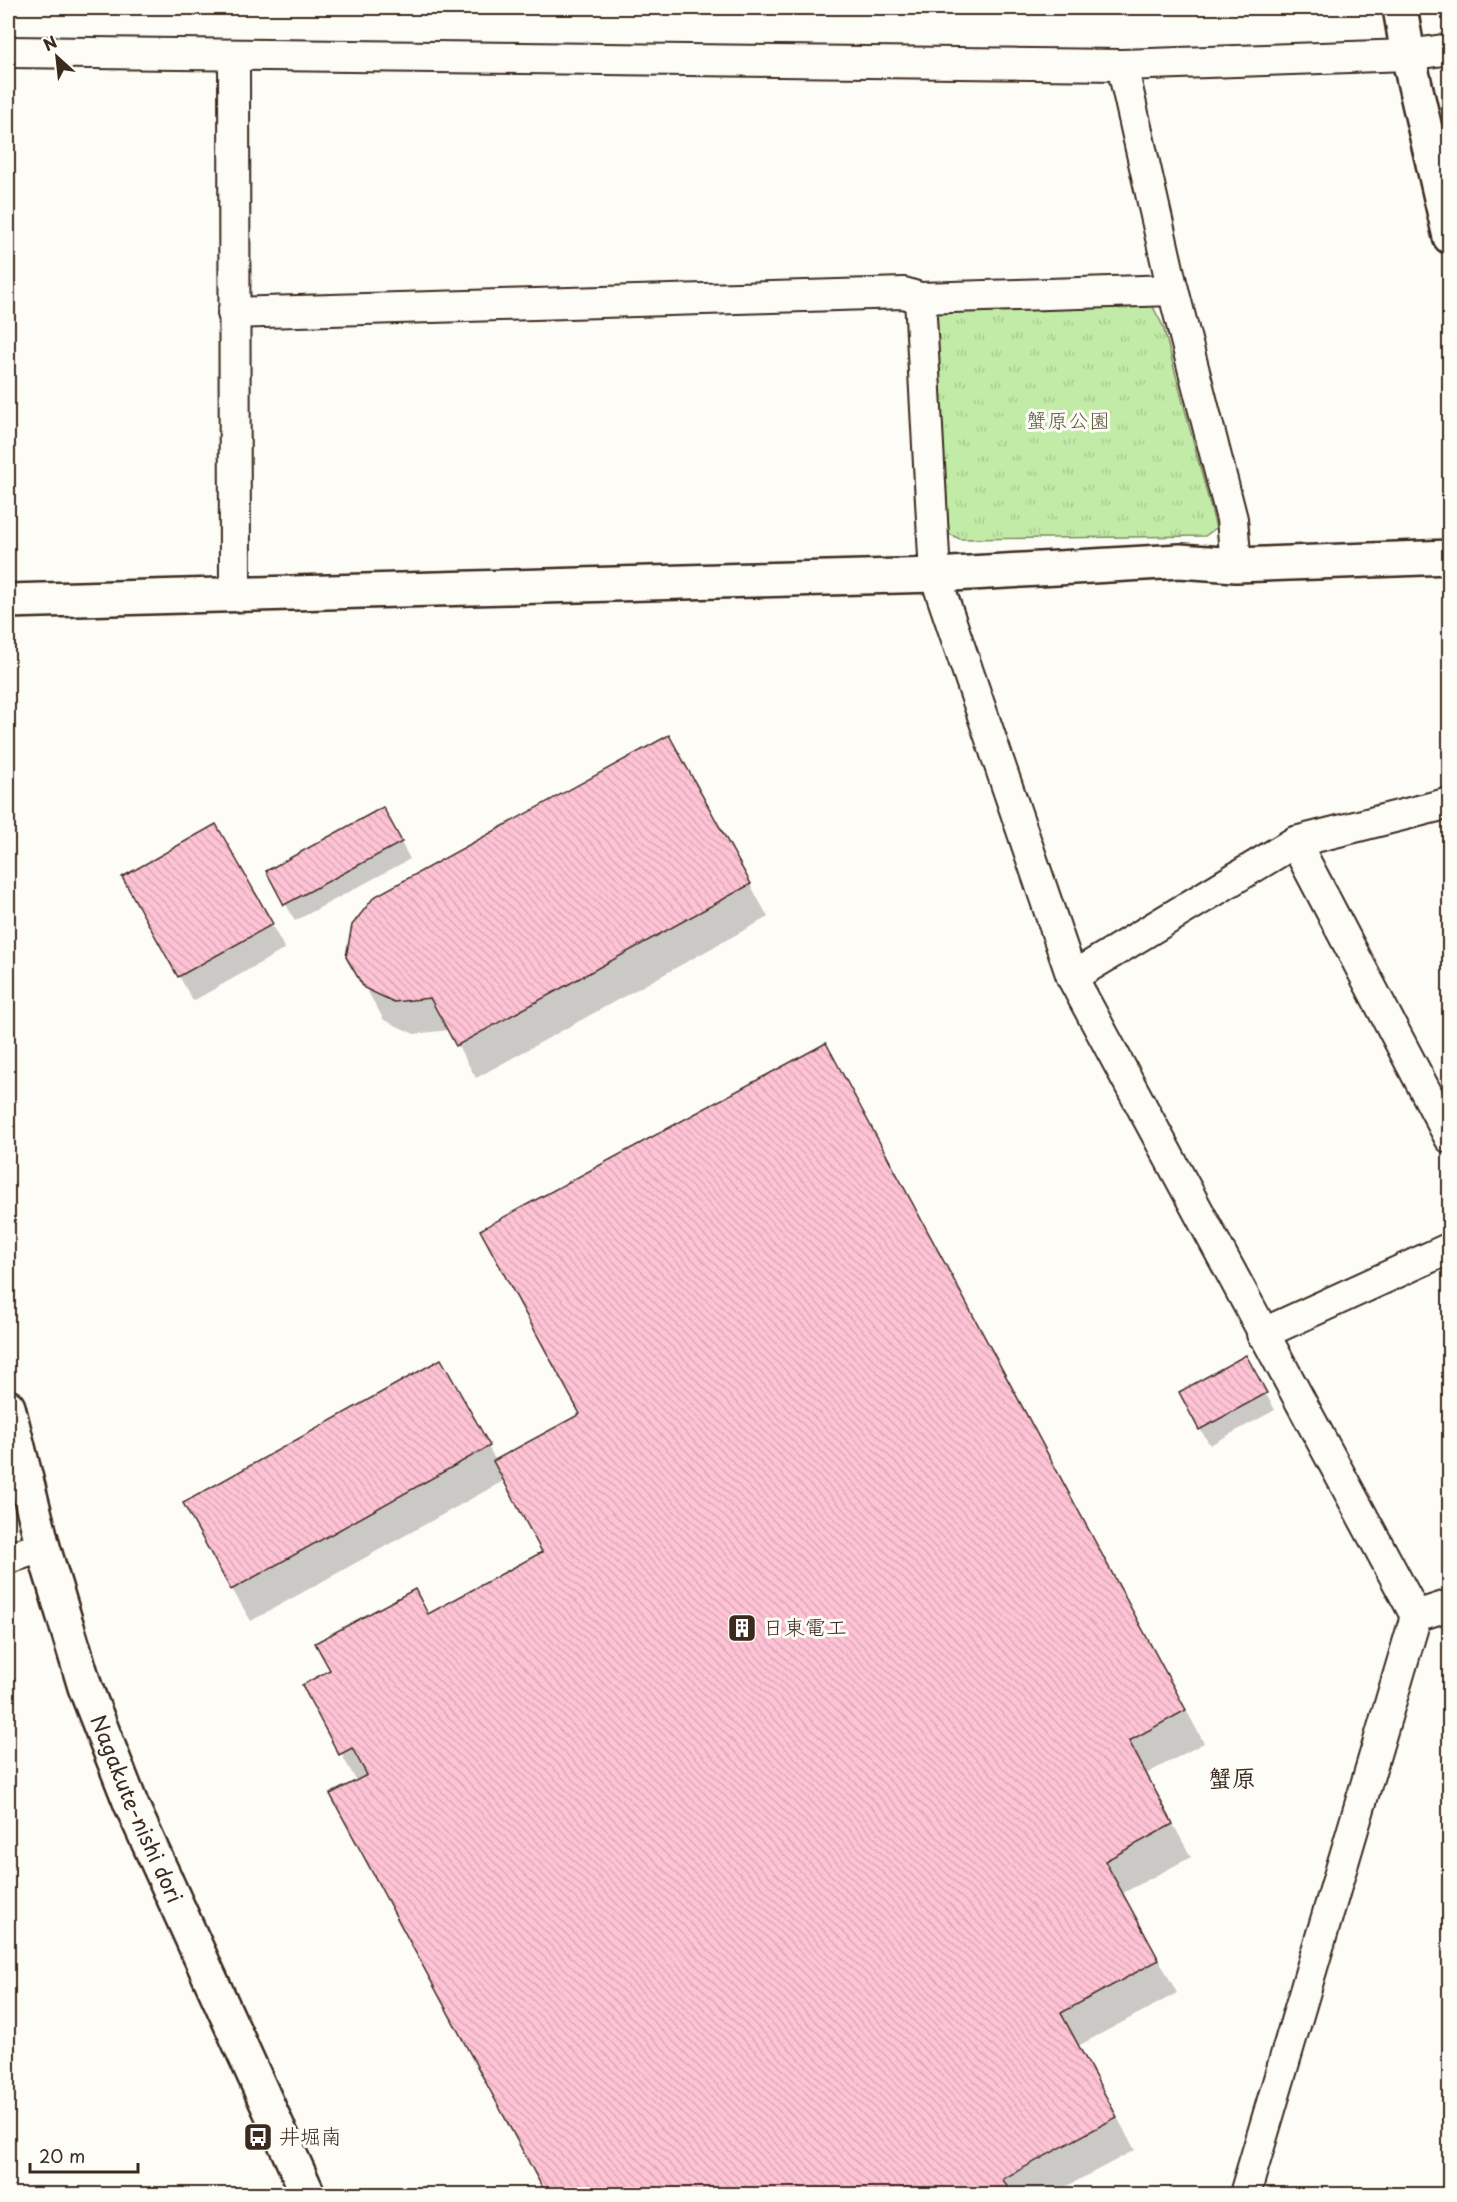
<svg xmlns="http://www.w3.org/2000/svg" width="1457" height="2202" viewBox="0 0 1457 2202" font-family="'Playpen Sans','Klee One',sans-serif">
	<style>
		.grass { fill: url(#grass-tufts); stroke: #7e8a62; stroke-width: 1.5 }
		.shadow { fill: #0003 }
		.building { fill: url(#building-back-hatch); stroke: #3b2a1e; stroke-width: 1.5 }
		.lines { fill: none; stroke-linecap: round; stroke-linejoin: round }
		.minor-casing { stroke: #3b2a1e; stroke-width: 34 }
		.tertiary-casing { stroke: #3b2a1e; stroke-width: 38 }
		.minor { stroke: #fdfcf7; stroke-width: 30 }
		.tertiary { stroke: #fdfcf7; stroke-width: 33 }
		.labels { text-anchor: middle; stroke-width: 6; stroke-linejoin: round; paint-order: stroke }
		.park-label { font-size: 21px; fill: #5d5a40; stroke: #fdfcf7 }
		.poi-label { font-size: 21px; fill: #3b2a1e; stroke: #fdfcf7; text-anchor: start }
		.street-label { font-size: 21px; fill: #3b2a1e; stroke: #fdfcf7 }
		.quarter-label { font-size: 24px; font-weight: bold; fill: #3b2a1e; stroke: #fdfcf7 }
	</style>
	<defs>
		<pattern id="grass-tufts" width="24" height="20" patternUnits="userSpaceOnUse" patternTransform="scale(1.5)"><rect width="24" height="20" fill="#c2eba7"/><path d="M3 7l-1-3M5 7V3M7 7l1-3M15 17l-1-3M17 17v-4M19 17l1-3" fill="none" stroke="#a8ca8f"/></pattern>
		<pattern id="building-back-hatch" width="6" height="6" patternUnits="userSpaceOnUse" patternTransform="scale(1.5)"><rect width="6" height="6" fill="#fec3d5"/><path d="M-1 5l2 2M0 0l6 6M5-1l2 2" fill="none" stroke="#dba8b6"/></pattern>
	</defs>
	<rect width="100%" height="100%" fill="#fdfcf7"/>
	<filter id="ink" filterUnits="userSpaceOnUse"><feTurbulence type="fractalNoise" baseFrequency=".0167" numOctaves="2"/><feDisplacementMap in="SourceGraphic" scale="12" xChannelSelector="R" yChannelSelector="G"/><feConvolveMatrix kernelMatrix="1 2 1 2 8 2 1 2 1" color-interpolation-filters="sRGB"/></filter>
	<g filter="url(#ink)">
		<path class="grass" d="M 1152,305 L 1163,326 L 1216,528 L 1205,536 L 960,539 L 949,534 L 934,307 Z"/>
		<g class="shadow">
			<path d="M 687,769 L 768,917 L 476,1078 L 449,1030 L 414,1034 L 384,1020 L 348,957 Z"/>
			<path d="M 392,826 L 410,859 L 295,921 L 268,871 Z"/>
			<path d="M 230,850 L 285,949 L 193,1001 L 124,878 Z"/>
			<path d="M 844,1077 L 1204,1743 L 1146,1774 L 1191,1857 L 1123,1893 L 1177,1993 L 1078,2046 L 1135,2150 L 1052,2194 L 548,2194 L 332,1795 L 357,1782 L 304,1686 L 544,1553 L 505,1480 L 251,1621 L 232,1589 L 459,1393 L 496,1461 L 582,1414 Z"/>
			<path d="M 1245,1357 L 1275,1410 L 1210,1445 L 1200,1429 Z"/>
		</g>
		<g class="building">
			<path d="M 669,735 L 751,884 L 456,1046 L 430,998 L 394,1002 L 364,988 L 346,957 L 352,925 L 374,897 Z"/>
			<path d="M 383,807 L 402,842 L 284,905 L 266,871 Z"/>
			<path d="M 216,824 L 273,924 L 178,977 L 122,877 Z"/>
			<path d="M 826,1043 L 1186,1710 L 1129,1741 L 1173,1824 L 1105,1861 L 1159,1960 L 1061,2013 L 1117,2117 L 1003,2179 L 1011,2194 L 546,2194 L 330,1794 L 367,1775 L 352,1748 L 339,1755 L 302,1685 L 330,1670 L 315,1643 L 415,1589 L 428,1614 L 542,1552 L 493,1461 L 580,1414 L 480,1230 Z"/>
			<path d="M 1246,1355 L 1267,1393 L 1199,1430 L 1179,1392 Z"/>
			<path d="M 441,1359 L 490,1446 L 231,1590 L 183,1503 Z"/>
		</g>
		<g class="lines">
			<g class="minor-casing">
				<g id="minor">
					<path d="M 8,52 L 1122,65 L 1408,55 L 1450,49"/>
					<path d="M 234,55 L 235,593"/>
					<path d="M 1122,65 L 1171,282 L 1232,519 L 1236,565"/>
					<path d="M 920,298 L 935,575 L 1072,977 L 1416,1616 L 1245,2194"/>
					<path d="M 233,313 L 904,293 L 920,298 L 1173,290"/>
					<path d="M 1295,842 L 1450,1138"/>
					<path d="M 1072,977 L 1295,842 L 1450,803"/>
					<path d="M 1262,1334 L 1450,1248"/>
					<path d="M 8,1558 L 43,1547"/>
					<path d="M 1416,1616 L 1450,1605"/>
				</g>
			</g>
			<g class="tertiary-casing">
				<g id="tertiary">
					<path d="M 1400,8 L 1408,55 L 1450,237"/>
					<path d="M 8,601 L 935,575 L 1180,561 L 1236,565 L 1450,557"/>
					<path id="s1" d="M 8,1407 L 43,1547 L 85,1687 L 131,1804 L 308,2194"/>
				</g>
			</g>
			<use href="#minor" class="minor"/>
			<use href="#tertiary" class="tertiary"/>
		</g>
	</g>
	<defs>
		<g id="building-square" transform="scale(1.5)"><rect x="-9" y="-9" width="18" height="18" rx="4" fill="#3b2a1e" stroke="#fdfcf7"/><path d="M-4-6H4V6H1V3H-1V6H-4ZM-2.5-4.3h1.7v1.8h-1.7ZM.8-4.3h1.7v1.8H.8ZM-2.5-1h1.7V.8h-1.7ZM.8-1h1.7V.8H.8Z" fill="#fff"/></g>
		<g id="bus-square" transform="scale(1.5)"><rect x="-9" y="-9" width="18" height="18" rx="4" fill="#3b2a1e" stroke="#fdfcf7"/><path d="M-5-6H5V4H4V6H2V4H-2V6H-4V4H-5ZM-3.5-4V0h7V-4ZM-3.5 1.2v1.5H-2V1.2ZM2 1.2v1.5H3.5V1.2Z" fill="#fff"/></g>
	</defs>
	<g fill-rule="evenodd">
		<use href="#building-square" x="742" y="1628"/>
		<use href="#bus-square" x="258" y="2137"/>
	</g>
	<g class="labels">
		<g class="park-label">
			<text x="1068" y="428">蟹原公園</text>
		</g>
		<g class="poi-label">
			<text x="763" y="1635">日東電工</text>
			<text x="279" y="2144">井堀南</text>
		</g>
		<g class="street-label">
			<text dy="7" stroke="none"><textPath href="#s1" startOffset="423">Nagakute-nishi dori</textPath></text>
		</g>
		<g class="quarter-label">
			<text x="1232" y="1787">蟹原</text>
		</g>
	</g>
	<rect width="1457" height="2202" fill="none" stroke="#fdfcf7" stroke-width="30"/>
	<rect x="15" y="15" width="1427" height="2172" fill="none" stroke="#3b2a1e" stroke-width="2" filter="url(#ink)"/>
	<g transform="translate(57 57) rotate(333)" stroke="#fdfcf7" stroke-width="4.5" paint-order="stroke">
	<path d="M0-4.5L10 22L0 15L-10 22Z" fill="#3b2a1e"/>
	<text y="-9" font-size="16" font-weight="bold" text-anchor="middle" fill="#3b2a1e">N</text>
	</g>
	<path d="M30 2163v9h108v-9" fill="none" stroke="#3b2a1e" stroke-width="3"/>
	<text x="39" y="2163" font-size="18" fill="#3b2a1e" stroke="#fdfcf7" stroke-width="4.5" paint-order="stroke">20 m</text>
</svg>
